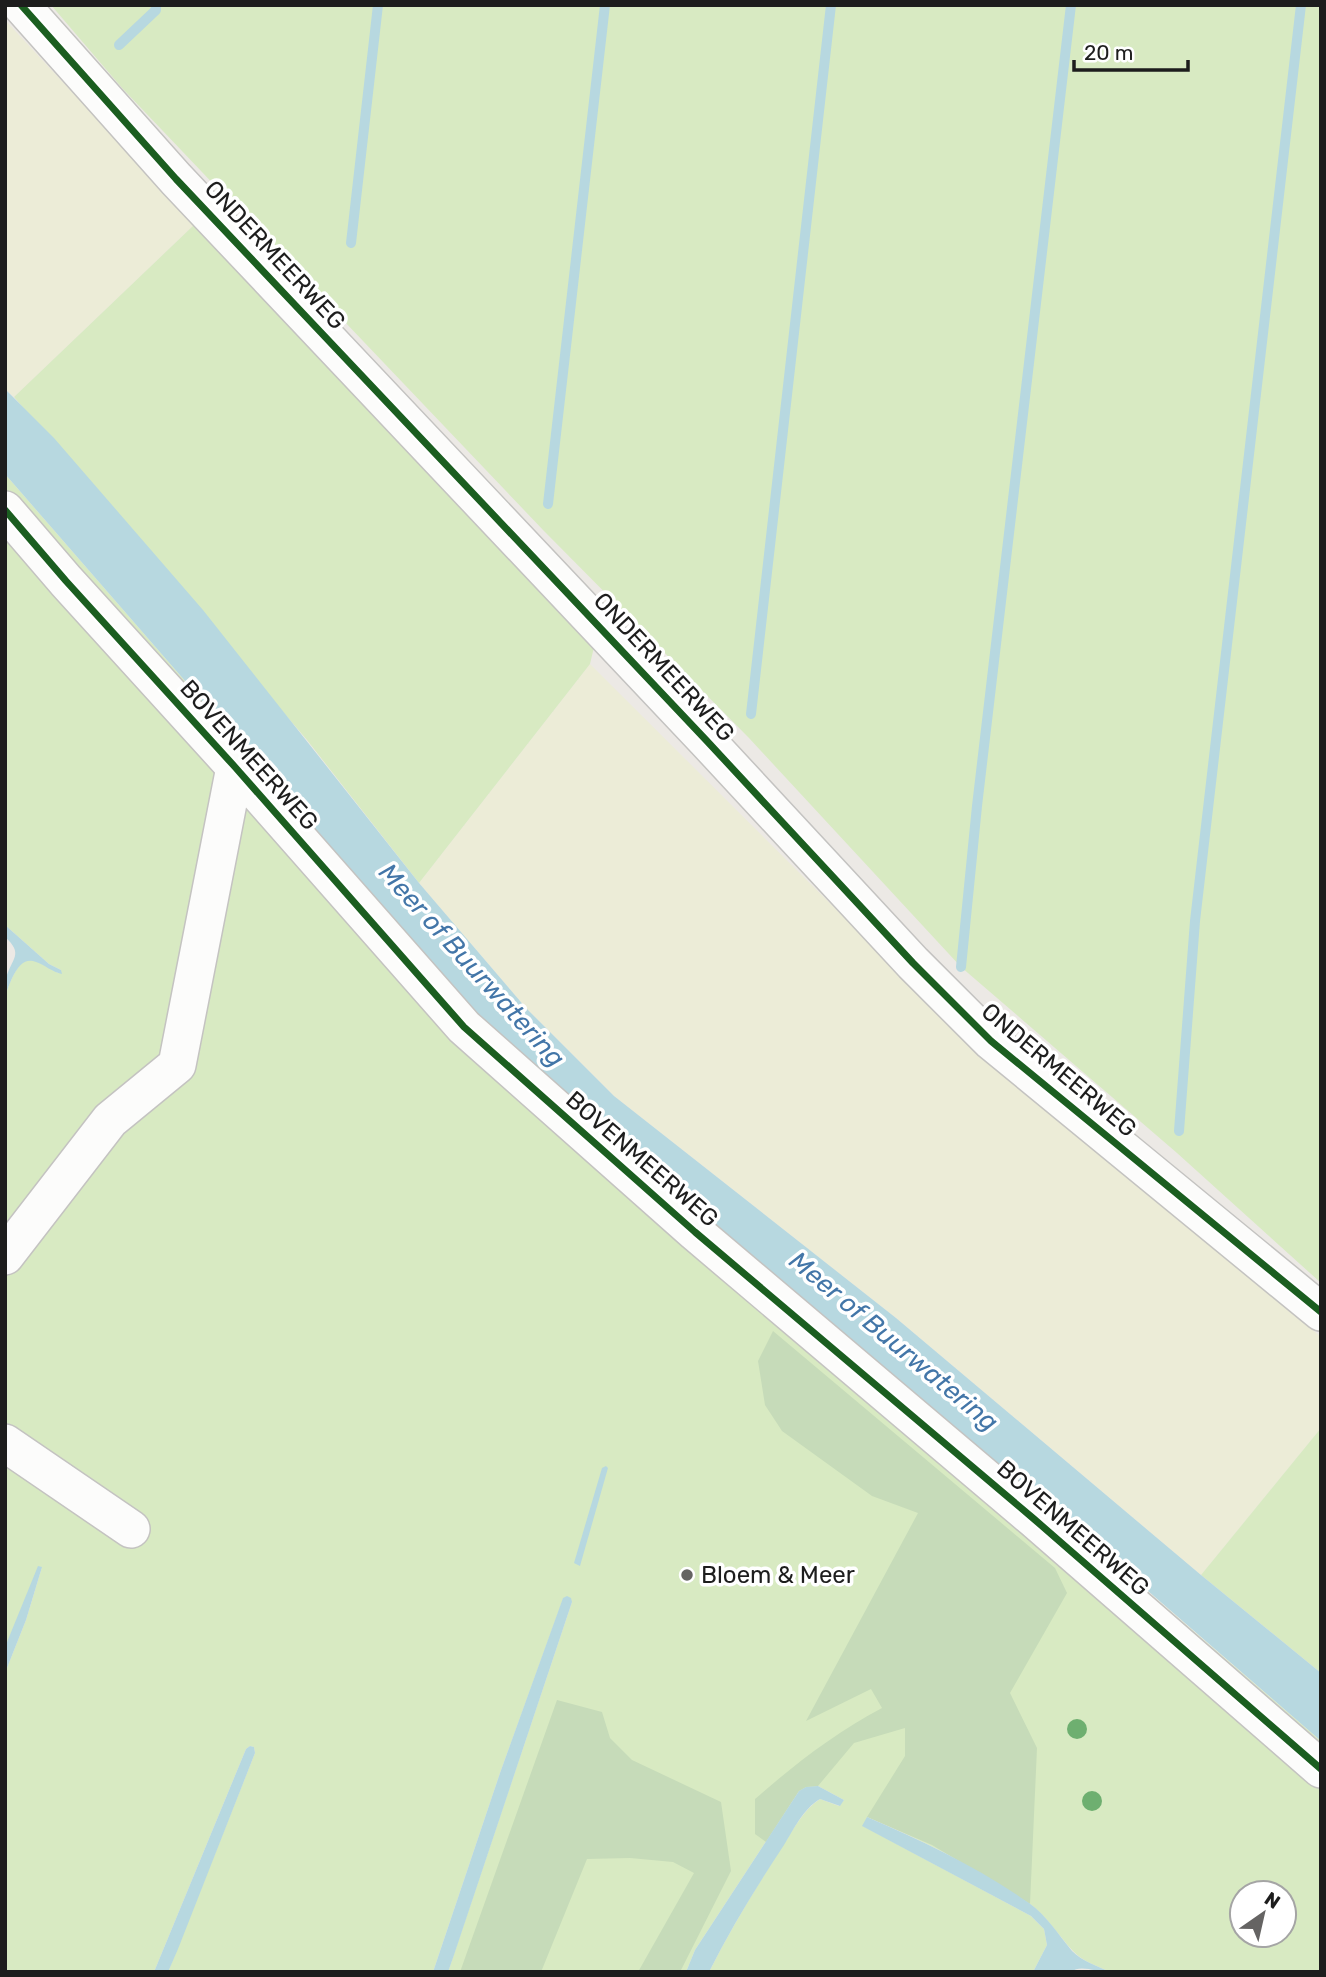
<svg xmlns="http://www.w3.org/2000/svg" width="1326" height="1977" viewBox="0 0 1326 1977" font-family="Rubik,sans-serif">
	<style>
		.farmland { fill: #ececd7 }
		.grass { fill: #d8eac2; fill-rule: evenodd }
		.forest { fill: #c6dbb9 }
		.water { fill: #b7d8e0 }
		.lines { fill: none; stroke-linecap: round; stroke-linejoin: round }
		.stream { stroke: #b7d8e0; stroke-width: 10 }
		.minor-casing { stroke: #c4c3c1; stroke-width: 40 }
		.minor { stroke: #fcfcfb; stroke-width: 37 }
		.cycleway-casing { stroke: #fff; stroke-width: 11 }
		.cycleway { stroke: #1b5e20; stroke-width: 7 }
		.tree { fill: #6eaf70 }
		.poi-dot { fill: #656463; stroke: #fff; stroke-width: 2.5 }
		.labels { text-anchor: middle; stroke-width: 7; stroke-linejoin: round; paint-order: stroke }
		.street-label { font-size: 24px; fill: #1d1d1d; stroke: #fff }
		.poi-label { font-size: 24px; fill: #1d1d1d; stroke: #fff; text-anchor: start }
		.water-label { font-size: 26px; font-style: italic; fill: #4376a8; stroke: #fff }
	</style>
	<rect width="100%" height="100%" fill="#ece9e5"/>
	<g class="farmland">
		<path d="M 5,20 L 195,224 L 14,397 L 5,389 Z"/>
		<path d="M 590,664 L 920,993 L 1321,1337 L 1321,1428 L 1201,1575 L 896,1318 L 614,1096 L 526,1008 L 419,883 Z"/>
	</g>
	<g class="grass">
		<path d="M 51,5 L 1321,5 L 1321,1283 L 1177,1153 L 961,967 L 749,738 L 544,531 L 122,88 Z"/>
		<path d="M 195,224 L 594,647 L 590,664 L 419,883 L 307,740 L 14,397 Z"/>
		<path d="M 5,474 L 468,1006 L 1321,1741 L 1321,1972 L 1110,1972 C 1097,1966 1082,1961 1073,1951 C 1058,1935 1047,1916 1029,1903 C 979,1868 923,1841 868,1817 L 863,1826 L 1031,1916 L 1044,1929 L 1047,1945 L 1033,1972 L 709,1972 C 731,1928 757,1886 783,1845 C 794,1829 803,1810 820,1799 L 839,1806 L 844,1800 L 818,1786 L 799,1791 L 695,1950 L 686,1972 L 448,1972 L 572,1602 L 563,1599 L 500,1773 L 433,1972 L 168,1972 L 255,1753 L 254,1747 L 250,1746 L 246,1749 L 154,1972 L 5,1972 L 5,1673 L 26,1620 L 42,1567 L 5,1647 L 5,996 C 9,986 17,958 31,960 C 40,961 50,969 58,973 L 61,970 L 49,964 L 5,925 ZM 1242,1893 L 1284,1893 L 1284,1935 L 1242,1935 Z"/>
		<path d="M 1321,1428 L 1321,1673 L 1201,1575 Z"/>
	</g>
	<g class="forest">
		<path d="M 773,1331 L 1055,1568 L 1067,1593 L 1010,1693 L 1037,1748 L 1030,1904 L 932,1845 L 867,1817 L 905,1756 L 905,1728 L 854,1743 L 818,1786 L 806,1787 L 799,1791 L 766,1842 L 755,1834 L 755,1799 C 795,1764 835,1733 882,1708 L 871,1689 L 806,1721 L 918,1513 L 872,1496 L 782,1431 L 765,1405 L 758,1361 Z"/>
		<path d="M 557,1700 L 602,1712 L 610,1738 L 632,1760 L 721,1802 L 731,1871 L 680,1972 L 638,1972 L 694,1873 L 673,1862 L 630,1858 L 587,1859 L 541,1972 L 460,1972 Z"/>
	</g>
	<g class="water">
		<path d="M 5,389 L 54,438 L 203,610 L 419,883 L 526,1008 L 614,1096 L 896,1318 L 1201,1575 L 1321,1673 L 1321,1741 L 1125,1571 L 703,1218 L 468,1006 L 5,474 Z"/>
		<path d="M 5,925 L 49,964 L 61,970 L 62,974 C 52,972 45,965 36,962 C 18,954 10,984 5,996 C 5,990 5,984 6,978 C 12,958 24,954 5,937 Z"/>
		<path d="M 606,1466 L 608,1468 L 580,1566 L 574,1563 L 602,1468 Z"/>
		<path d="M 38,1566 L 42,1567 L 26,1620 L 5,1673 L 5,1647 Z"/>
		<path d="M 567,1596 L 571,1598 L 572,1602 L 454,1955 L 448,1972 L 433,1972 L 500,1773 L 563,1598 Z"/>
		<path d="M 250,1746 L 254,1747 L 255,1753 L 178,1949 L 168,1972 L 154,1972 L 246,1749 Z"/>
		<path d="M 818,1786 L 844,1800 L 840,1806 L 820,1799 C 803,1809 794,1829 784,1845 C 757,1886 731,1928 709,1972 L 686,1972 L 695,1950 L 799,1791 L 806,1787 Z"/>
		<path d="M 867,1817 C 923,1841 979,1868 1029,1903 C 1047,1916 1058,1934 1072,1951 C 1082,1961 1097,1966 1110,1972 C 1096,1972 1080,1964 1071,1972 L 1033,1972 L 1047,1945 L 1044,1929 L 1031,1916 L 862,1826 Z"/>
	</g>
	<g class="lines">
		<g class="stream">
			<path d="M 119,45 L 156,10 L 156,5"/>
			<path d="M 351,243 L 378,5"/>
			<path d="M 548,504 L 605,5"/>
			<path d="M 751,714 L 831,5"/>
			<path d="M 961,967 L 977,806 L 1071,5"/>
			<path d="M 1179,1131 L 1195,921 L 1301,5"/>
		</g>
		<g class="minor-casing">
			<g id="minor">
				<path d="M 21,5 L 176,179 L 706,740 L 913,963 L 991,1041 L 1321,1312"/>
				<path d="M 5,510 L 66,581 L 235,767 L 464,1027 L 695,1232 L 1034,1519 L 1321,1769"/>
				<path d="M 5,1256 L 110,1120 L 177,1065 L 235,767"/>
				<path d="M 5,1443 L 131,1529"/>
			</g>
		</g>
		<use href="#minor" class="minor"/>
		<g class="cycleway-casing">
			<g id="cycleway">
				<path d="M 21,5 L 176,179 L 706,740 L 913,963 L 991,1041 L 1321,1312"/>
				<path d="M 5,510 L 66,581 L 235,767 L 464,1027 L 695,1232 L 1034,1519 L 1321,1769"/>
			</g>
		</g>
		<use href="#cycleway" class="cycleway"/>
	</g>
	<g class="tree">
		<circle cx="1077" cy="1729" r="10"/>
		<circle cx="1092" cy="1801" r="10"/>
	</g>
	<circle class="poi-dot" cx="687" cy="1575" r="7"/>
	<g class="labels">
		<g class="street-label">
			<text transform="translate(275 255) rotate(47)" y="8">ONDERMEERWEG</text>
			<text transform="translate(664 667) rotate(47)" y="8">ONDERMEERWEG</text>
			<text transform="translate(249 755) rotate(48)" y="8">BOVENMEERWEG</text>
			<text transform="translate(1059 1070) rotate(40)" y="8">ONDERMEERWEG</text>
			<text transform="translate(642 1159) rotate(41)" y="8">BOVENMEERWEG</text>
			<text transform="translate(1073 1528) rotate(41)" y="8">BOVENMEERWEG</text>
		</g>
		<g class="poi-label">
			<text x="701" y="1583">Bloem &amp; Meer</text>
		</g>
		<g class="water-label">
			<text transform="translate(472 965) rotate(48)" y="9">Meer of Buurwatering</text>
			<text transform="translate(894 1341) rotate(40)" y="9">Meer of Buurwatering</text>
		</g>
	</g>
	<rect width="1326" height="1977" fill="none" stroke="#1d1d1d" stroke-width="14"/>
	<g transform="translate(1263 1914) rotate(34)"><circle r="33" fill="#ffffff" stroke="#a5a5a5" stroke-width="2"/>
	<path d="M0-5L12 26L0 18L-12 26Z" fill="#656463"/>
	<text y="-10" font-size="19" font-weight="bold" text-anchor="middle" fill="#1d1d1d">N</text>
	</g>
	<path d="M1074 60v10h114v-10" fill="none" stroke="#1d1d1d" stroke-width="3.5"/>
	<text x="1084" y="60" font-size="21" fill="#1d1d1d" stroke="#ffffff" stroke-width="5" paint-order="stroke">20 m</text>
</svg>
